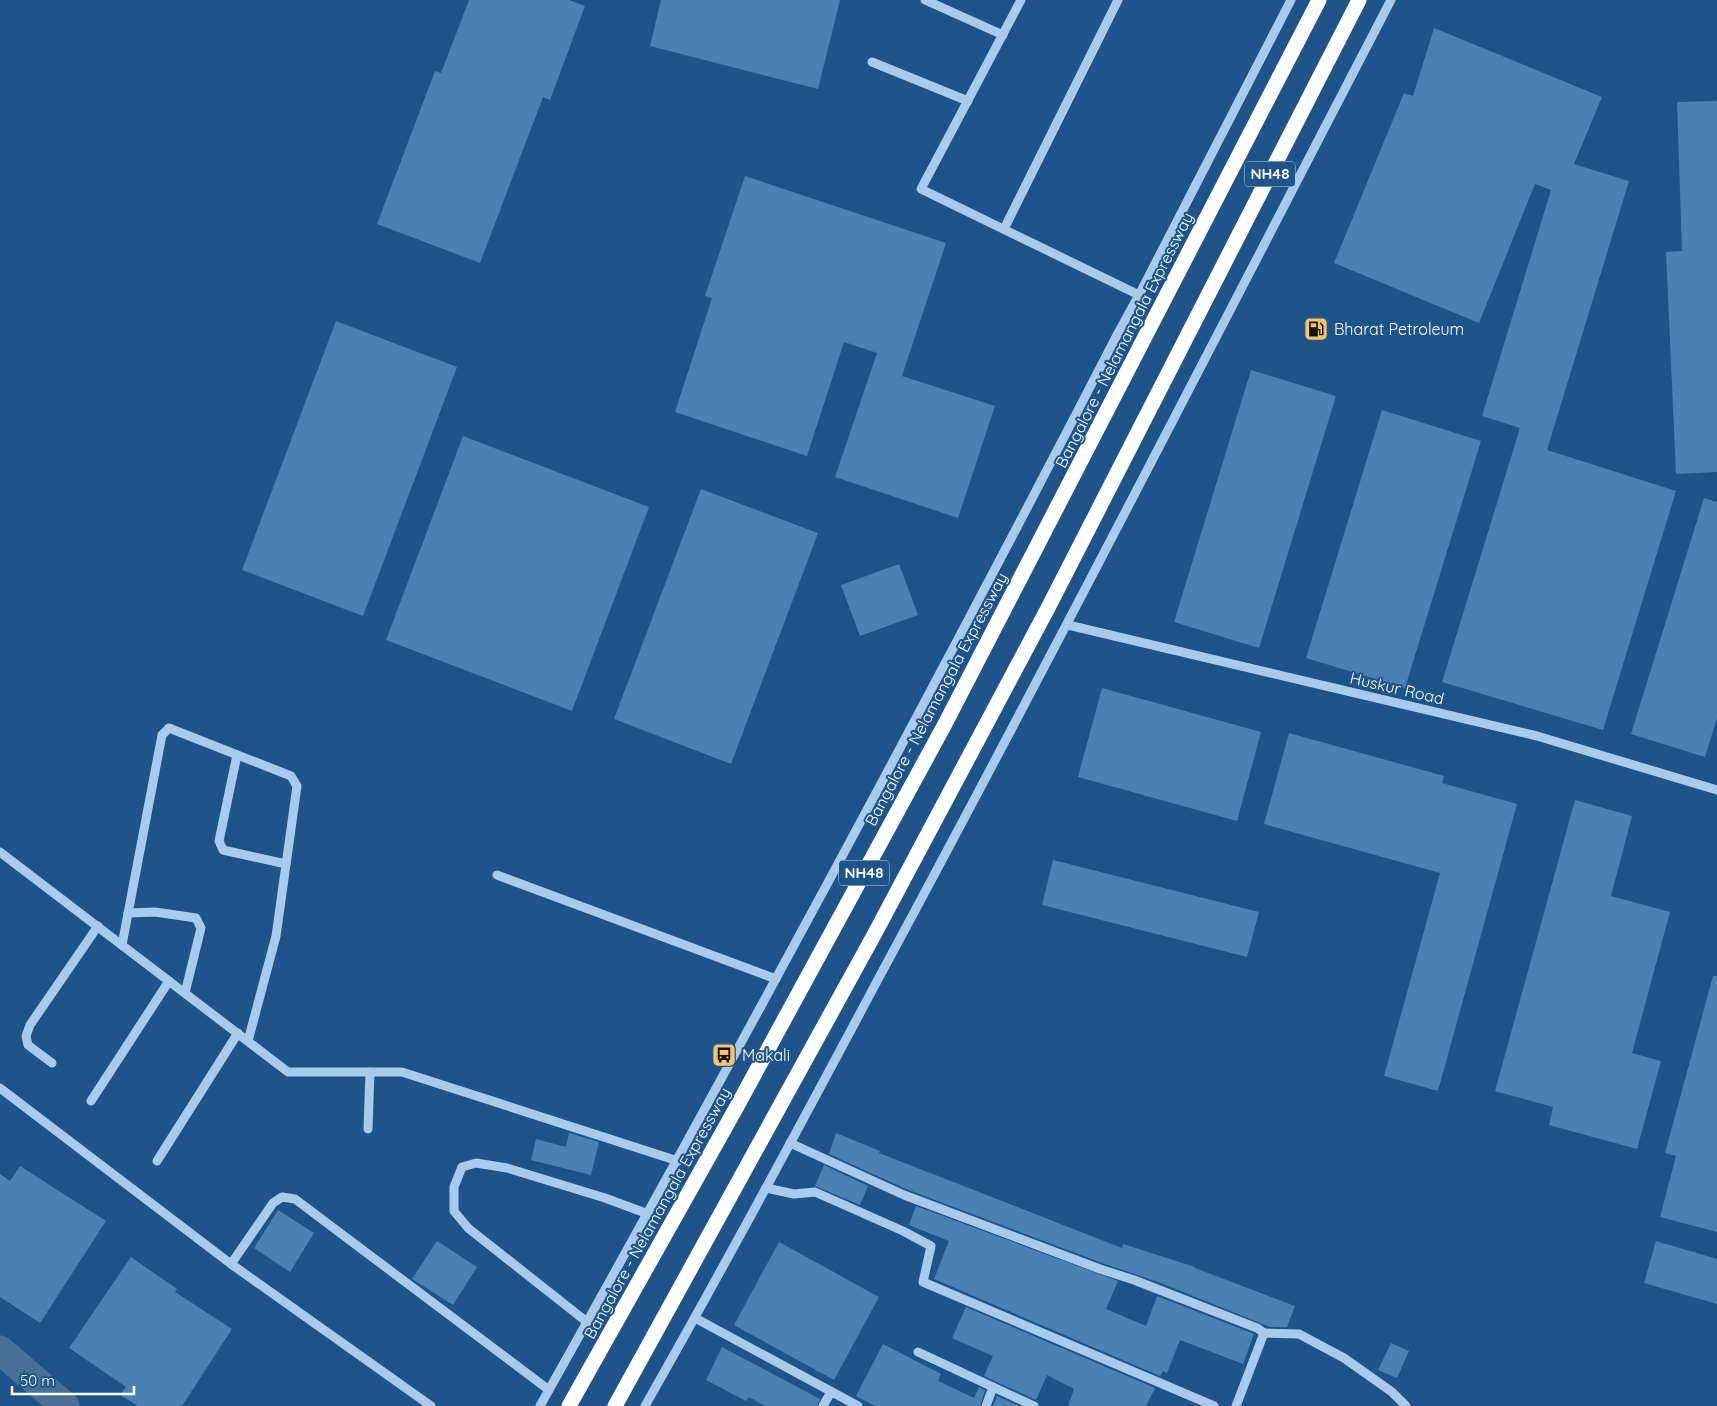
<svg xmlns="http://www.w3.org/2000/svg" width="1717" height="1406" viewBox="0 0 1717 1406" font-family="Quicksand,sans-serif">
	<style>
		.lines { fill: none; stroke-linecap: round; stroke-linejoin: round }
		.river { stroke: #497096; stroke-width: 29 }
		.building { fill: #4a81b3 }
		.minor { stroke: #a9cbeb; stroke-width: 9 }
		.highway { stroke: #fff; stroke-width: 15 }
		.labels { text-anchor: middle; stroke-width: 4; stroke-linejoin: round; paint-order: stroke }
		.shield { fill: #1e5489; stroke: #bcccdc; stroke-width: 1 }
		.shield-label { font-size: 15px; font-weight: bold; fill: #fff }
		.poi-label { font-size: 16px; fill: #fff; stroke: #1e5489; text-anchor: start }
		.street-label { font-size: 16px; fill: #fff; stroke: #1e5489 }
	</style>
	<rect width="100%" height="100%" fill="#1e5489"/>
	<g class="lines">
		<path class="river" d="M 0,1350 L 65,1406"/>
	</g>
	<g class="building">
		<path d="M 469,0 L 569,0 L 585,6 L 550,100 L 543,97 L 480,263 L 377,224 L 435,71 L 441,73 Z"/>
		<path d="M 661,0 L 840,0 L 818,89 L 650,46 Z"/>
		<path d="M 1434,28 L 1602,97 L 1574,164 L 1629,181 L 1547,450 L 1676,491 L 1603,730 L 1442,682 L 1520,428 L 1482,416 L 1551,190 L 1535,184 L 1479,323 L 1334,263 L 1404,93 L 1413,96 Z"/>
		<path d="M 1717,101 L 1717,472 L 1676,474 L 1666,252 L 1682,251 L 1677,102 Z"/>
		<path d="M 745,176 L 946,243 L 902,376 L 995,406 L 958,518 L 835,477 L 877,353 L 844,342 L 807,456 L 675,412 L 712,298 L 705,296 Z"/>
		<path d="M 336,321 L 457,367 L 363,616 L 242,570 Z"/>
		<path d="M 1251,370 L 1336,396 L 1259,648 L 1174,622 Z"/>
		<path d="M 1382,410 L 1481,441 L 1405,688 L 1306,658 Z"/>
		<path d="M 463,436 L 649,507 L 572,711 L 386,640 Z"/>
		<path d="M 701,489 L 818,533 L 731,764 L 614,719 Z"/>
		<path d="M 1704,498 L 1717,502 L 1717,718 L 1705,757 L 1631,734 Z"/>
		<path d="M 899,564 L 918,615 L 860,636 L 841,585 Z"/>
		<path d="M 1102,688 L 1261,732 L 1237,821 L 1078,777 Z"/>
		<path d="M 1289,733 L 1444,776 L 1442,783 L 1517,804 L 1438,1091 L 1384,1076 L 1440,873 L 1264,824 Z"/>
		<path d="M 1575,800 L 1632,816 L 1611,896 L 1670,912 L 1632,1053 L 1661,1061 L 1637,1149 L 1549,1125 L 1553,1107 L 1495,1091 Z"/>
		<path d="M 1053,860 L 1259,912 L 1247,957 L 1042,905 Z"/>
		<path d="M 1713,976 L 1717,976 L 1717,1232 L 1660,1217 L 1676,1156 L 1665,1153 Z"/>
		<path d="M 569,1133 L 599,1142 L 591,1175 L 531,1160 L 536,1139 L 566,1147 Z"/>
		<path d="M 836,1133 L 880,1151 L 879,1153 L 1122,1248 L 1123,1244 L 1195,1267 L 1195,1268 L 1295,1306 L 1287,1327 L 1270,1327 L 1161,1283 L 1102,1263 L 906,1189 L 829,1154 Z"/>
		<path d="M 824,1165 L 868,1186 L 860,1205 L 815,1186 Z"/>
		<path d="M 20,1166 L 106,1221 L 40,1323 L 0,1297 L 0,1174 L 10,1181 Z"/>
		<path d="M 916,1206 L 1118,1281 L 1106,1309 L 1146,1326 L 1157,1296 L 1254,1334 L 1243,1364 L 1180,1340 L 1167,1373 L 1163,1371 L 1160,1376 L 934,1279 L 949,1241 L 909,1225 Z"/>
		<path d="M 278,1210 L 314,1233 L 290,1272 L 254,1248 Z"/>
		<path d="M 437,1241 L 477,1267 L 453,1305 L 412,1279 Z"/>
		<path d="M 1656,1241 L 1717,1259 L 1717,1304 L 1644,1283 Z"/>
		<path d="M 779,1242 L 879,1297 L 834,1380 L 734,1325 Z"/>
		<path d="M 131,1257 L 177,1289 L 175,1292 L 232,1329 L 182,1406 L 138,1406 L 120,1395 L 126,1387 L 69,1348 Z"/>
		<path d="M 966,1307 L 1155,1388 L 1146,1406 L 1068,1406 L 1074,1389 L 1047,1375 L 1036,1400 L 984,1376 L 993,1356 L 952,1338 Z"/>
		<path d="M 1391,1343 L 1409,1351 L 1397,1378 L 1378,1370 Z"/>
		<path d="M 883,1344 L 941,1374 L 938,1381 L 974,1398 L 979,1387 L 985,1390 L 980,1406 L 875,1406 L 856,1396 Z"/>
		<path d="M 722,1347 L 820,1399 L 817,1406 L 765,1406 L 749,1397 L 746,1401 L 706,1380 Z"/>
		<path d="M 997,1396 L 1019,1406 L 993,1406 Z"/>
	</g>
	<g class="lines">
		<g class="minor">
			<path d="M 925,0 L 1003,35"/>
			<path d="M 1021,0 L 921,189 L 1139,295"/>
			<path d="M 872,62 L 968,101"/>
			<path d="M 1004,229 L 1118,0"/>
			<path d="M 1068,625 L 1537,736 L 1717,790"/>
			<path d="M 237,755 L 219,841 L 223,850 L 286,864"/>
			<path d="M 0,852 L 288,1072 L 402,1072 L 678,1161"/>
			<path d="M 497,875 L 776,979"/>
			<path d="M 128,913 L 155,912 L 196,918 L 201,928 L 185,993"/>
			<path d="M 122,945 L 162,735 L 169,728 L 291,776 L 297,786 L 276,936 L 248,1041"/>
			<path d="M 52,1063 L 28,1045 L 26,1036 L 30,1025 L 98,926"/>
			<path d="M 0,1088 L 231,1264 L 431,1406"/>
			<path d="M 91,1101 L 169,981"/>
			<path d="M 368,1129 L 370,1072"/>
			<path d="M 790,1143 L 904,1195 L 1100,1269 L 1134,1280 L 1257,1328 L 1264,1333"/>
			<path d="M 157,1161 L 238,1033"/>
			<path d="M 766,1188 L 794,1194 L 815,1192 L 903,1231 L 931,1246 L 923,1282 L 1214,1406"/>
			<path d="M 231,1264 L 273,1203 L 282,1197 L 295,1199 L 549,1390"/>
			<path d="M 695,1318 L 858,1406"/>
			<path d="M 587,1322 L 468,1228 L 454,1211 L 454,1187 L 462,1167 L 476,1163 L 507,1168 L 605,1198 L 648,1214"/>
			<path d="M 918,1352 L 993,1387 L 986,1406"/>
			<path d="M 993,1387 L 1034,1406"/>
			<path d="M 540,1406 C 738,1053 930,697 1116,337 L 1139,295 L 1291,0"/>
			<path d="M 645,1406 C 724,1267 800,1126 875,985 C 1051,659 1220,329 1391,0"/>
			<path d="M 823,1406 L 831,1392"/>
			<path d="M 1236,1406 L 1264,1333 L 1299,1334 L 1344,1358 L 1392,1392 L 1406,1406"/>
		</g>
		<g class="highway">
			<path d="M 569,1406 L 735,1110 L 945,724 L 1319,0"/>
			<path d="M 615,1406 L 874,935 L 1048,608 L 1359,0"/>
		</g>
	</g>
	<defs>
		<g id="fuel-square" transform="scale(1.25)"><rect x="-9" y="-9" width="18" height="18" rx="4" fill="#fac668" stroke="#1e5489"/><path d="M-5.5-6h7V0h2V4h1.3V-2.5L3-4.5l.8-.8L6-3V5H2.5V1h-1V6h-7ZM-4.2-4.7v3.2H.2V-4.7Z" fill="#111"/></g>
		<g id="bus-square" transform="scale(1.25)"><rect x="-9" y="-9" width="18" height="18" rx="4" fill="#fac668" stroke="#1e5489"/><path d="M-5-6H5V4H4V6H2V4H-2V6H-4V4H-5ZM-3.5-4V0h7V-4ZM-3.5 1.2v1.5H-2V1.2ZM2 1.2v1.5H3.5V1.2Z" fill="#111"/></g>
	</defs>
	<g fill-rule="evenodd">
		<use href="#fuel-square" x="1316" y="329"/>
		<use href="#bus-square" x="724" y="1055"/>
	</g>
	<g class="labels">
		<g class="shield">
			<rect x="1245" y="161.5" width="50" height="25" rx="4"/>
			<rect x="839" y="860.5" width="50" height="25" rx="4"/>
		</g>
		<g class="shield-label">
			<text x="1270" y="179">NH48</text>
			<text x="864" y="878">NH48</text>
		</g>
		<g class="poi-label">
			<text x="1334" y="335">Bharat Petroleum</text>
			<text x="742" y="1061">Makali</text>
		</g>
		<g class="street-label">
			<text transform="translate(1124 340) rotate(-63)" y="6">Bangalore - Nelamangala Expressway</text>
			<text transform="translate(1397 688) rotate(13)" y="6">Huskur Road</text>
			<text transform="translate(936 699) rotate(-62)" y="6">Bangalore - Nelamangala Expressway</text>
			<text transform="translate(657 1213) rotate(-61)" y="6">Bangalore - Nelamangala Expressway</text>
		</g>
	</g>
	<path d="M12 1386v8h122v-8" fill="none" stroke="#ffffff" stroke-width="2.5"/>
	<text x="20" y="1386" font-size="15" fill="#ffffff" stroke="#1e5489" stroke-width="4" paint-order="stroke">50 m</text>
</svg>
